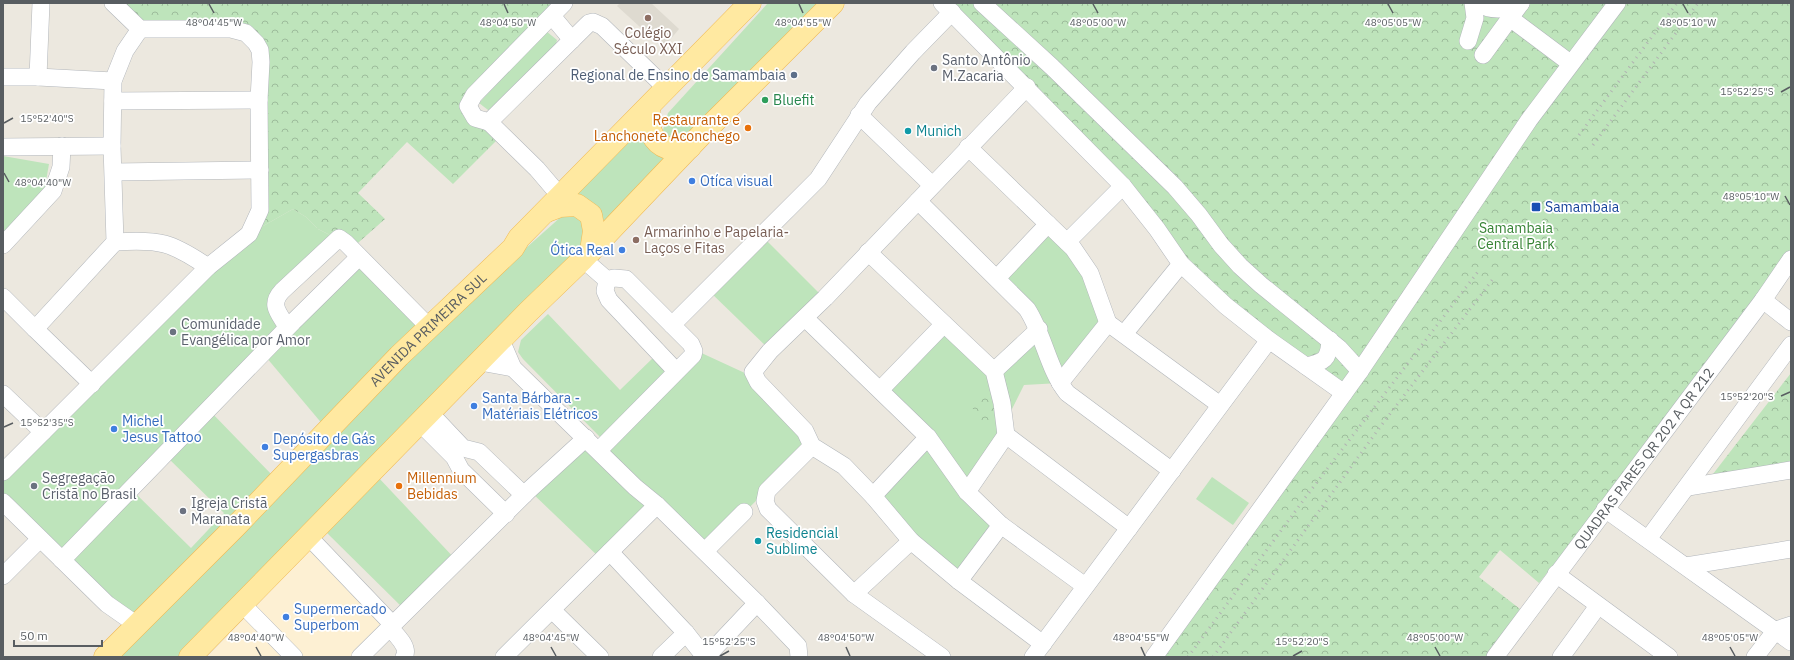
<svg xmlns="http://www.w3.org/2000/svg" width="1794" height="660" viewBox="0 0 1794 660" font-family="'IBM Plex Sans',sans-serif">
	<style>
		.commercial { fill: #fdf0d3 }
		.education { fill: #dedad0 }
		.grass { fill: #bee4bb; fill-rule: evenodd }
		.forest { fill: url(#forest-crowns) }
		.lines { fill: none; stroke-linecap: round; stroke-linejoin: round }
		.minor-casing { stroke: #b2b6bb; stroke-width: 18 }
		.major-casing { stroke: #f0b954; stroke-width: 23 }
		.minor { stroke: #fff; stroke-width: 17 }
		.major { stroke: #ffe9a1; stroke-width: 22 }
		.rail { stroke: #b1b2b2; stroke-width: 3; stroke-dasharray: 1 5; stroke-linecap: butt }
		.ticks { fill: none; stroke: #585d61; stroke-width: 1.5 }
		.education-dot { fill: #8d6e63; stroke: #fff; stroke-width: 1.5 }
		.worship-dot { fill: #6b7280; stroke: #fff; stroke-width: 1.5 }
		.service-dot { fill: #5c6f8a; stroke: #fff; stroke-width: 1.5 }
		.leisure-dot { fill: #2e9e5b; stroke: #fff; stroke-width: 1.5 }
		.food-dot { fill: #e8710a; stroke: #fff; stroke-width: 1.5 }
		.culture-dot { fill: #0f9aa8; stroke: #fff; stroke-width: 1.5 }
		.shop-dot { fill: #3f7fe0; stroke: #fff; stroke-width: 1.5 }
		.transit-dot { fill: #1a4fb4; stroke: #fff; stroke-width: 1.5 }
		.labels { text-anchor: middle; stroke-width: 3.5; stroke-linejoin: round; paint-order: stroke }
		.education-label { font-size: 14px; fill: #785e54; stroke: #fff }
		.worship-label { font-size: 14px; fill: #5b616d; stroke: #fff; text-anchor: start }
		.service-label { font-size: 14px; fill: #4e5e75; stroke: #fff; text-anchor: end }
		.leisure-label { font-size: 14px; fill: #27864d; stroke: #fff; text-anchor: start }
		.food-label { font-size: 14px; fill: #c56008; stroke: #fff; text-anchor: end }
		.culture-label { font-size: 14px; fill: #0d838f; stroke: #fff; text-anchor: start }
		.shop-label { font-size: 14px; fill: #366cbe; stroke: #fff; text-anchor: start }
		.transit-label { font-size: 14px; fill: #164399; stroke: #fff; text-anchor: start }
		.park-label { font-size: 14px; fill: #368334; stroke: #fff }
		.street-label { font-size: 14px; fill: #585d61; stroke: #fff }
		.ticks-label { font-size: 10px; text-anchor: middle; fill: #585d61; stroke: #fff; stroke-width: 3.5; stroke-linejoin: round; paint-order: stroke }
	</style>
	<defs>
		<pattern id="forest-crowns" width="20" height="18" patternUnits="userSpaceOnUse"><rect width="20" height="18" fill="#bee4bb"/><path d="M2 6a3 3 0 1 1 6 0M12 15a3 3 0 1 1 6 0" fill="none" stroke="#9dbc9b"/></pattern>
	</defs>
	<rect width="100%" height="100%" fill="#ece8df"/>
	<path class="commercial" d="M 312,548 L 388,620 L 352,657 L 207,657 Z"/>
	<path class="education" d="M 620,3 L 651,3 L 679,29 L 663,48 L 617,6 Z"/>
	<g class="grass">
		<path d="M 768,3 L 832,3 L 684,144 L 667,141 L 663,130 L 668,113 Z"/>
		<path d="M 546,31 L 557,40 L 555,48 L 492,113 L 479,103 Z"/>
		<path d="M 643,127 L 668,153 L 606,229 C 600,203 594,200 568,199 Z"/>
		<path d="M 3,156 L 49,164 L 43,198 L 3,238 Z"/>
		<path d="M 293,209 L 306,217 L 318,229 L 336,238 L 276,304 L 293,321 L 210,411 L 273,476 L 132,631 L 3,501 L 3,474 L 249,234 ZM 165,455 L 224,513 L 191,548 L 131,489 Z"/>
		<path d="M 578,211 L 587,238 L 506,327 L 182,657 L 116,657 L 479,290 L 563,215 Z"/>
		<path d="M 1048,224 L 1067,242 L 1108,323 L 1060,383 L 1024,385 L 1012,409 L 1006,435 L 967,492 L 1001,525 L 959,581 L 873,496 L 928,437 L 881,389 L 944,324 L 994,371 L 1040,329 L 997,278 Z"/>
		<path d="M 763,237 L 825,299 L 770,350 L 709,291 Z"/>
		<path d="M 357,259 L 422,324 L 324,426 L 266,357 Z"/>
		<path d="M 548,314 L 620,390 L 656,355 L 673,371 L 600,437 L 523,359 L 518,352 L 521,340 Z"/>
		<path d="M 695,350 L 747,374 L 812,446 L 705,551 L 657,505 L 602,560 L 529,490 L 586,438 L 598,450 Z"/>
		<path d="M 377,476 L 457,561 L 407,612 L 324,530 Z"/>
		<path d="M 1212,477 L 1249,503 L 1233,525 L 1196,499 Z"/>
	</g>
	<g class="forest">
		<path d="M 113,3 L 569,3 L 471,103 L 503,134 L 453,184 L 407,142 L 358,193 L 385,219 L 350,250 L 336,238 L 318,229 L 306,217 L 293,209 L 249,234 L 260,210 L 261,62 L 246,33 L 140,29 Z"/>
		<path d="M 935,3 L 1791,3 L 1791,264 L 1539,583 L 1500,550 L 1479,577 L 1520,609 L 1486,657 L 1152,657 L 1344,393 L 1269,340 Z"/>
		<path d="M 1791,373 L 1791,463 L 1713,474 Z"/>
		<path d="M 992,391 L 999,420 L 977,426 L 970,397 Z"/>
	</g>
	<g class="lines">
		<g class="minor-casing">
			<g id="minor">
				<path d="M 564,3 L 474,95 L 468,106 L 475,118 L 489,122 L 589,23 L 593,22 L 602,26 L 667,89"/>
				<path d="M 942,3 L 1123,186 L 1157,229 L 1181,264 L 1226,306 L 1269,340 L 1344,393"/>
				<path d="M 982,3 L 1052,67 L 1175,187 L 1199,215 L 1221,245 L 1240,266 L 1261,285 L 1339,348 L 1360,371"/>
				<path d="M 1478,3 C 1491,12 1507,10 1521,3"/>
				<path d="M 552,16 L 572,40"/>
				<path d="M 1510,18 L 1570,63"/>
				<path d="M 1468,41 L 1475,18 L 1473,3"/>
				<path d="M 1483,55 L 1521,3"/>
				<path d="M 3,77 L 38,77 L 113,81"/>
				<path d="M 38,77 L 41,3"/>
				<path d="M 1027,87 L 825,298 L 770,351 L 753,372 L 758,382 L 805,431 L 812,446 L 844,466 L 873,496 L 911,541 L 959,581 L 1043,644"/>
				<path d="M 113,101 L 259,100"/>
				<path d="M 859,115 L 932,185"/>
				<path d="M 489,122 L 537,169 L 560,196"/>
				<path d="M 3,147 L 112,146"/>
				<path d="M 968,147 L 1073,248 L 1090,273 L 1108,323 L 1220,405"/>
				<path d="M 114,172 L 260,170"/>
				<path d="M 918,201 L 1027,309 C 1044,335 1048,369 1067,393 L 1172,471"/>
				<path d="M 115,242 C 160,239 171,242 208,267"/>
				<path d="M 1067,242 L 1123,186"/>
				<path d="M 3,245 L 53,191 L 61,167 L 62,146"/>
				<path d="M 868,252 L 994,371 L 1002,403 L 1006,435 L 1129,528"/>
				<path d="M 583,259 L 607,280"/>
				<path d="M 997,278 L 1048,224"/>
				<path d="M 607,280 L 605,291 L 609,300 L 676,371"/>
				<path d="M 3,297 L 35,329"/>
				<path d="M 1763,300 L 1791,322"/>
				<path d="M 805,318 L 928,437 L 967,492 L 1001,525 L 1085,586"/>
				<path d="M 672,325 L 818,179 L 868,103 L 913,52 L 952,12"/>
				<path d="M 287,327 C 279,313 269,305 282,291 L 339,238 L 346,243 L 430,328"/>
				<path d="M 1124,334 L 1181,264"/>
				<path d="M 501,340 L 513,368 L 635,487 L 657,505 L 757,603 L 798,646 L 799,657"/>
				<path d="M 480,362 L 513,368"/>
				<path d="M 1306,366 C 1324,362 1329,360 1330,340"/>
				<path d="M 994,371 L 1039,329"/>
				<path d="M 1060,383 L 1108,323"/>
				<path d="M 92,384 L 35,329 L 115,242 L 112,146 L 113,81 L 125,51 L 140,29"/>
				<path d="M 881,389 L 944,324"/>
				<path d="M 3,394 L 43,432"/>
				<path d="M 430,413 L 463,448 L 479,452 L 524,495"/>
				<path d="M 420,423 L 454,457 L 461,470 L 506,514"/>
				<path d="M 812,446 L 767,491 L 765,501 L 768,509 L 854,594 L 942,657"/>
				<path d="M 599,450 L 693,355 L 694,351 L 691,344 L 626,279 L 614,278 L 607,280"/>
				<path d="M 3,472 L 208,267 L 249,234 L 260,210 L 259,100 L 261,62 L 260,50 L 256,43 L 246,33 L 231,29 L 140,29 L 113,3"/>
				<path d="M 1688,487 L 1791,470"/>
				<path d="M 967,492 L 1006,435"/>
				<path d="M 873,496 L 928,437"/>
				<path d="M 3,502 L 107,604 L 137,625"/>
				<path d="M 1605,509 L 1791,642"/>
				<path d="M 308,536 L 393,625"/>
				<path d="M 1648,539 L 1791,345"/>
				<path d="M 705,551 L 744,512"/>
				<path d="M 610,552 L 686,633 L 705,657"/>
				<path d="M 62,560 L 293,322 L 359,257"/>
				<path d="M 1686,566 L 1791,549"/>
				<path d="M 1556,574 L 1669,657"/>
				<path d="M 3,576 L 40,539"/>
				<path d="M 959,581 L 1001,525"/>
				<path d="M 854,594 L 911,541"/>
				<path d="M 242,604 L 294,657"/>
				<path d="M 552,610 L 600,657"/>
				<path d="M 390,628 C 396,635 410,647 404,657"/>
				<path d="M 360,657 L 529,490 L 586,438"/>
				<path d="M 504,657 L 657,505"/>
				<path d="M 661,657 L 686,633"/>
				<path d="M 706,657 L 757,603"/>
				<path d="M 1033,657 L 1269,340"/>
				<path d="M 1154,657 L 1360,371 L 1529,120 L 1617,3"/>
				<path id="s1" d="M 1495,657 L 1763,300 L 1791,259"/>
				<path d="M 1561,657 L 1598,606"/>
				<path d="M 1755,657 L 1776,630 L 1791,625"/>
			</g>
		</g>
		<g class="major-casing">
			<g id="major">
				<path d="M 649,108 C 649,117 648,126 652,134 C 658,148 677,154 690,147"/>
				<path d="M 547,211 L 560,206 L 577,205 L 591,215 L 594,231 L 591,251"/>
				<path id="s2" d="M 105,657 L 235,527 L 399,356 L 513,248 L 519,238 L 750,3"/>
				<path d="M 190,657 L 528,312 L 583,259 L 701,135 L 833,3"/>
			</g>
		</g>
		<use href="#minor" class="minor"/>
		<use href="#major" class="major"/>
		<g class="rail">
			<path d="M 1579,135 L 1677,3"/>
			<path d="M 1593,145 L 1698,3"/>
			<path d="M 1188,657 L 1308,494 L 1480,269"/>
			<path d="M 1213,657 L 1383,423 L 1493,279"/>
		</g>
	</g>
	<path class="ticks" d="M 209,4 L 214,13M 504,4 L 508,13M 799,4 L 803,13M 1093,4 L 1098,13M 1388,4 L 1393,13M 1683,4 L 1688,13M 1781,92 L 1790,87M 4,123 L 13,118M 4,173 L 9,182M 1785,196 L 1790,205M 1781,396 L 1790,392M 4,427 L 13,423M 256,647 L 261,656M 551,647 L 556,656M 846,647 L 850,656M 1141,647 L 1145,656M 1435,647 L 1440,656M 1730,647 L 1735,656M 720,656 L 729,651M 1293,656 L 1302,651"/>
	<g class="education-dot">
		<circle cx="648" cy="18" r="4"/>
		<circle cx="636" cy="240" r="4"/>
	</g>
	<g class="worship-dot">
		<circle cx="934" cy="68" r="4"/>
		<circle cx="173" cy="332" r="4"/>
		<circle cx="34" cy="486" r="4"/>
		<circle cx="183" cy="511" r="4"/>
	</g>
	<circle class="service-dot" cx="794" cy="75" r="4"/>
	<circle class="leisure-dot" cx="765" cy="100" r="4"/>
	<g class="food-dot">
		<circle cx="748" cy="128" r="4"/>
		<circle cx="399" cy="486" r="4"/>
	</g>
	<g class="culture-dot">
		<circle cx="908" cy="131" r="4"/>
		<circle cx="758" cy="541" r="4"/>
	</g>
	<g class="shop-dot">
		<circle cx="692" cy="181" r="4"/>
		<circle cx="622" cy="250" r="4"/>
		<circle cx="474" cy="406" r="4"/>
		<circle cx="114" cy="429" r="4"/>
		<circle cx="265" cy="447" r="4"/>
		<circle cx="286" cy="617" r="4"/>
	</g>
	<rect class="transit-dot" x="1531" y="202" width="10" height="10" rx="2"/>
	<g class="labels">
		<g class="education-label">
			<text x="648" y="38">Colégio<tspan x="648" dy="16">Século XXI</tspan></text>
			<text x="644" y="237" text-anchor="start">Armarinho e Papelaria-<tspan x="644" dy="16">Laços e Fitas</tspan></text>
		</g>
		<g class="worship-label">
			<text x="942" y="65">Santo Antônio<tspan x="942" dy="16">M.Zacaria</tspan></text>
			<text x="181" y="329">Comunidade<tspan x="181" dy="16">Evangélica por Amor</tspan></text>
			<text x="42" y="483">Segregação<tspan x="42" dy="16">Cristã no Brasil</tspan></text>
			<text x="191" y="508">Igreja Cristã<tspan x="191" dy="16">Maranata</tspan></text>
		</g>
		<g class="service-label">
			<text x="786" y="80">Regional de Ensino de Samambaia</text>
		</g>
		<g class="leisure-label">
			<text x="773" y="105">Bluefit</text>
		</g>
		<g class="food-label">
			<text x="740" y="125">Restaurante e<tspan x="740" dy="16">Lanchonete Aconchego</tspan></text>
			<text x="407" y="483" text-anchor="start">Millennium<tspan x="407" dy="16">Bebidas</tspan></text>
		</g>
		<g class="culture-label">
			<text x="916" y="136">Munich</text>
			<text x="766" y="538">Residencial<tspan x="766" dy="16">Sublime</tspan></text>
		</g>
		<g class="shop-label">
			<text x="700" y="186">Otíca visual</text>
			<text x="614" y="255" text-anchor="end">Ótica Real</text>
			<text x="482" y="403">Santa Bárbara -<tspan x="482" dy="16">Matériais Elétricos</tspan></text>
			<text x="122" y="426">Michel<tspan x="122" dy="16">Jesus Tattoo</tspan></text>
			<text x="273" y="444">Depósito de Gás<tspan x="273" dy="16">Supergasbras</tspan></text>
			<text x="294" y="614">Supermercado<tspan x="294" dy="16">Superbom</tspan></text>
		</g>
		<g class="transit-label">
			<text x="1545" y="212">Samambaia</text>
		</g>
		<g class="park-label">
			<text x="1516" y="233">Samambaia<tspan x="1516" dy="16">Central Park</tspan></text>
		</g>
		<g class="street-label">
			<text dy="5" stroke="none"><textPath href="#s2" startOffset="460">AVENIDA PRIMEIRA SUL</textPath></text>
			<text dy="5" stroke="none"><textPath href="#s1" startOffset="248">QUADRAS PARES QR 202 A QR 212</textPath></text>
		</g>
	</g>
	<g class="ticks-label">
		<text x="214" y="26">48°04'45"W</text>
		<text x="508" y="26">48°04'50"W</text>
		<text x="803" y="26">48°04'55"W</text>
		<text x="1098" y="26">48°05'00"W</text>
		<text x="1688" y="26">48°05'10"W</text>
		<text x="1393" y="26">48°05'05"W</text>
		<text x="1747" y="95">15°52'25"S</text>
		<text x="47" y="122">15°52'40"S</text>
		<text x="43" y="186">48°04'40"W</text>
		<text x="1751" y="200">48°05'10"W</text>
		<text x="1747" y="400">15°52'20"S</text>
		<text x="47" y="426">15°52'35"S</text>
		<text x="256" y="641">48°04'40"W</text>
		<text x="551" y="641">48°04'45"W</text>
		<text x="846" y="641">48°04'50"W</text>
		<text x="1141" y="641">48°04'55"W</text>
		<text x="1435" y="641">48°05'00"W</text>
		<text x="1730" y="641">48°05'05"W</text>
		<text x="729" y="645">15°52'25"S</text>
		<text x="1302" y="645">15°52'20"S</text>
	</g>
	<rect width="1794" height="660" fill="none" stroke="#585d61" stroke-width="8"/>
	<path d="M14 640v6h88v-6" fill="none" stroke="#585d61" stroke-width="2"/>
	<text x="20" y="640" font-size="12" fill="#585d61" stroke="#ffffff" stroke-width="3" paint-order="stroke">50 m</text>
</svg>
